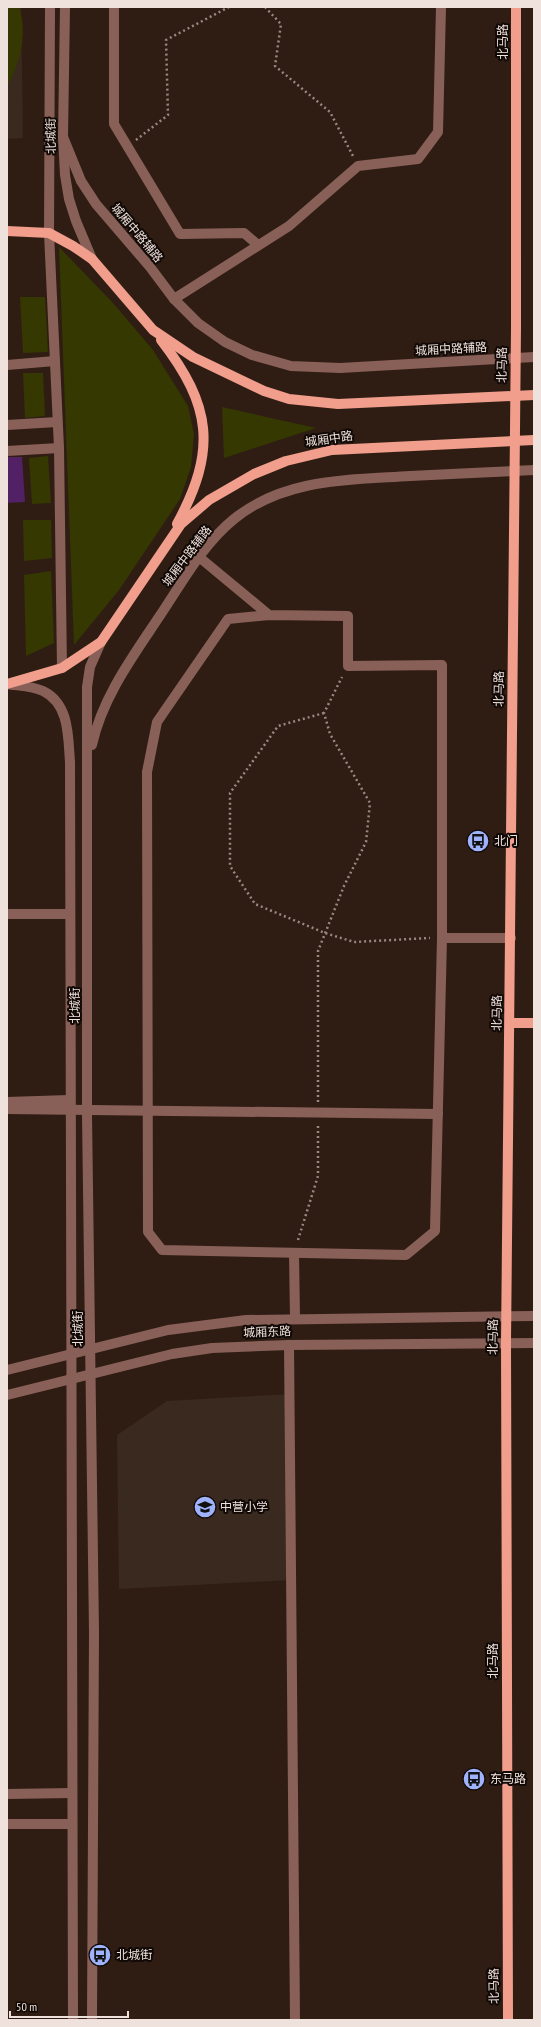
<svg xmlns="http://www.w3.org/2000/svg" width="541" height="2027" viewBox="0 0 541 2027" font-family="'PT Sans Narrow','Noto Sans SC',sans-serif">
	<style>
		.education { fill: #39291f }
		.green { fill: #353800 }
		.building { fill: #522064 }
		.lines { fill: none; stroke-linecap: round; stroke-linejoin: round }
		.path { stroke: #988881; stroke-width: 2.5; stroke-dasharray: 2 3; stroke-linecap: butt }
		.minor { stroke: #896057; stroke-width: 10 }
		.major { stroke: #f19e8c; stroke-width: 10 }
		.labels { text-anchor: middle; stroke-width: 4; stroke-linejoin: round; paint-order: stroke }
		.street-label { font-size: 12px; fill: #efe1dc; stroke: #110906 }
		.poi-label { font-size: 12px; fill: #efe1dc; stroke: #110906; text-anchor: start }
	</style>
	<rect width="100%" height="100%" fill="#2f1d14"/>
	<g class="education">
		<path d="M 7,7 L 21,7 L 23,138 L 7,139 Z"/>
		<path d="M 290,1394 L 292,1580 L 119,1589 L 117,1435 L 167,1401 Z"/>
	</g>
	<g class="green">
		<path d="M 7,7 L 19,7 C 28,34 20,63 7,87 Z"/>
		<path d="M 59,247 L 113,303 L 153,350 L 188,406 L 194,434 L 191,467 L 180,499 L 119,590 L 74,645 Z"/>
		<path d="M 20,297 L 45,297 L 48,352 L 23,353 Z"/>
		<path d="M 23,373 L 43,373 L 45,416 L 25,418 Z"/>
		<path d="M 222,407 L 316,428 L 224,458 Z"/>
		<path d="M 48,456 L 51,503 L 32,504 L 29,458 Z"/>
		<path d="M 23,520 L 51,520 L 52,558 L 24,561 Z"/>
		<path d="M 51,571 L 54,643 L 26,656 L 24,575 Z"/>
	</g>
	<path class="building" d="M 7,457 L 22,457 L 25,502 L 7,503 Z"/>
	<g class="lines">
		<g class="path">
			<path d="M 265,7 L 281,24 L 275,66 L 330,112 L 353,156"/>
			<path d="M 136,140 L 168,115 L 166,40 L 229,7"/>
			<path d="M 324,713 L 278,726 L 230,793 L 230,866 L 255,904 L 325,933 L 354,942 L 430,938"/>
			<path d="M 318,1102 L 318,951 L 344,886 L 366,842 L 370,803 L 330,734 L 324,713 L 342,677"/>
			<path d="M 298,1240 L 318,1176 L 318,1125"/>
		</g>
		<g class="minor">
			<path d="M 50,7 L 49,233 L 59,448 L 62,668"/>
			<path d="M 65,7 L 63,137 L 65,175 L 69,199 L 76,221 L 92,259"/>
			<path d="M 114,7 L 114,124 L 180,234 L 244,233 L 258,245"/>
			<path d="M 63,137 L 81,181 L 96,204 L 150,267 L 174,299 L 198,323 L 225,342 L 252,355 L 291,366 L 340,368 L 534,357"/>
			<path d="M 174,299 L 289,226 L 358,166 L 418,159 L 438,132 L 441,7"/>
			<path d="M 7,365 L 55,361"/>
			<path d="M 7,425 L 57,422"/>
			<path d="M 7,451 L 59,448"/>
			<path d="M 199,557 L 269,615 L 348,616 L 348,666 L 442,665 L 442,938 L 435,1231 L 406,1255 L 162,1250 L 148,1232 L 147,772 L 157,722 L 228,619 L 269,615"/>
			<path d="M 7,684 C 19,686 32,686 43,691 C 70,704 68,738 70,762 L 73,2020"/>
			<path d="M 92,745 C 102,698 133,656 159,617 C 182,583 202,545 234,519 C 285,478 349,480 410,476 C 451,474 493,472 534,470"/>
			<path d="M 7,914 L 69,914"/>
			<path d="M 442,938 L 511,938"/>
			<path d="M 7,1102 L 69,1100"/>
			<path d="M 7,1109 L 438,1114"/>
			<path d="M 294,1253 L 295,1318"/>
			<path d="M 289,1345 L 295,2020"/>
			<path d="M 7,1370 L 168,1330 L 246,1320 L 534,1316"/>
			<path d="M 7,1395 L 172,1354 L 212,1348 L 289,1345 L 534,1343"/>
			<path d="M 7,1794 L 72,1793"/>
			<path d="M 7,1824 L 72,1824"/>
			<path d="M 92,2020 L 94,1632 L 87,1115 L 87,687 L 90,667 L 101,642"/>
		</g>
		<g class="major">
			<path d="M 7,231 L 49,233 L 73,246 L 92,259 L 153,330 L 193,357 L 264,391 L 289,399 L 338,404 L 534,395"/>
			<path d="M 161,340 C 212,406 217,450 177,524"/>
			<path d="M 7,684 L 62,668 L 101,642 L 181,524 L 209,500 L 254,474 L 286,461 L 332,450 L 534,440"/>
			<path d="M 510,1023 L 534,1023"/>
			<path d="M 508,2020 L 506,1343 L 516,328 L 516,7"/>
		</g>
	</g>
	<defs>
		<g id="bus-disc" transform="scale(1.15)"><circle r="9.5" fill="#9fb3fd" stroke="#110906"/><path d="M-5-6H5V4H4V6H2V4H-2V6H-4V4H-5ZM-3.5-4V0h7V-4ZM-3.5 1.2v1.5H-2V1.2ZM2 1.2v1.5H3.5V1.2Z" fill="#111"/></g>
		<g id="school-disc" transform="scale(1.15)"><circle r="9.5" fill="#9fb3fd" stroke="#110906"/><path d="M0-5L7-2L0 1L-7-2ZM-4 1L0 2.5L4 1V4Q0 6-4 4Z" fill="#111"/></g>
	</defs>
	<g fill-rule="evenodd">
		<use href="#bus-disc" x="478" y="841"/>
		<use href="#school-disc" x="205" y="1507"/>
		<use href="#bus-disc" x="474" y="1779"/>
		<use href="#bus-disc" x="100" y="1955"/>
	</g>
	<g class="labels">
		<g class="street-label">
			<text transform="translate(503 42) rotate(-90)" y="4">北马路</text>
			<text transform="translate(51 136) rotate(-91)" y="4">北城街</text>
			<text transform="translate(137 233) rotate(50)" y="4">城厢中路辅路</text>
			<text transform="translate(451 349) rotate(-3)" y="4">城厢中路辅路</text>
			<text transform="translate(502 365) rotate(-89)" y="4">北马路</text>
			<text transform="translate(329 439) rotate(-8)" y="4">城厢中路</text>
			<text transform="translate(187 556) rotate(-53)" y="4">城厢中路辅路</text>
			<text transform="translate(499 689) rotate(-89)" y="4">北马路</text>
			<text transform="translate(75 1006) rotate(-90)" y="4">北城街</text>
			<text transform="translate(497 1013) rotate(-89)" y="4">北马路</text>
			<text transform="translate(78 1329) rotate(-90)" y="4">北城街</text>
			<text transform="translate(267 1332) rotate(-2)" y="4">城厢东路</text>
			<text transform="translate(493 1337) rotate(-89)" y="4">北马路</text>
			<text transform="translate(493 1661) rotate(-90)" y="4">北马路</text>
			<text transform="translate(494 1986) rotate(-91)" y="4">北马路</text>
		</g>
		<g class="poi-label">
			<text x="494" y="845">北门</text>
			<text x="220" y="1511">中营小学</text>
			<text x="490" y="1783">东马路</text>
			<text x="116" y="1959">北城街</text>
		</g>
	</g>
	<rect width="541" height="2027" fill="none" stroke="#efe1dc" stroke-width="16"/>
	<path d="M10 2011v6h118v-6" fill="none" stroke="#efe1dc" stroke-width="2"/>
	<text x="16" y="2011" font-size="12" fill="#efe1dc" stroke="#110906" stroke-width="3" paint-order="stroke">50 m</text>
</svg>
